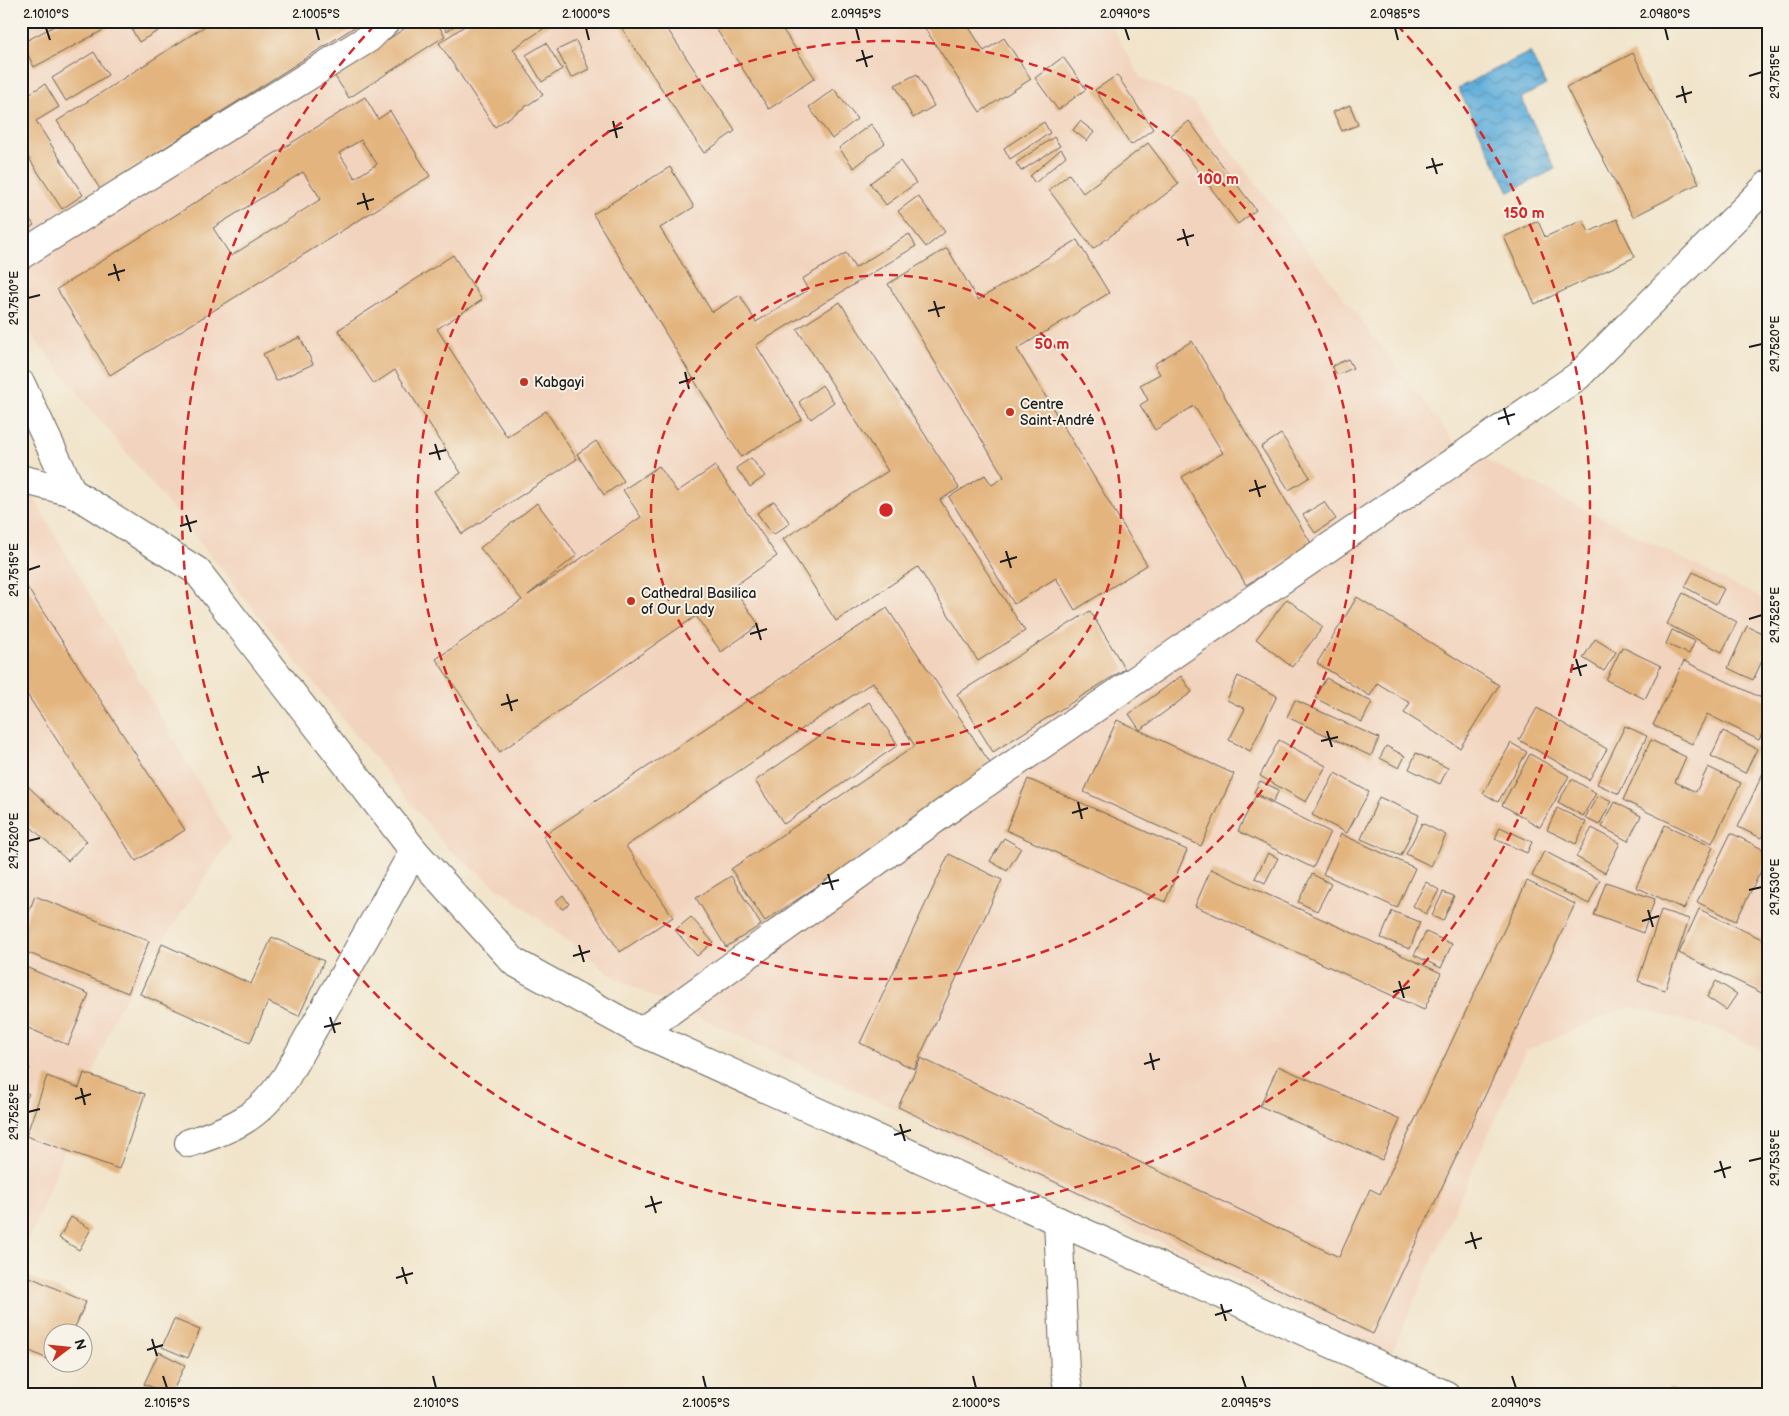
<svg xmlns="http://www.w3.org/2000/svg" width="1789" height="1416" viewBox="0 0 1789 1416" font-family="'Balsamiq Sans',sans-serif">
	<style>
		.built { fill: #f2d4be }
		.water { fill: url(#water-waves); stroke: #3e657c }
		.building { fill: #e3b47d; fill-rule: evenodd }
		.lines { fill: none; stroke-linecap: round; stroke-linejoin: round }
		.minor-casing { stroke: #676259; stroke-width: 30 }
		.minor { stroke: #fff; stroke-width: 28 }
		.ticks { fill: none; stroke: #1c1c1c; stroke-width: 2 }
		.ring { fill: none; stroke: #d62828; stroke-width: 2.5; stroke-dasharray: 9 6 }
		.poi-dot { fill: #c8321e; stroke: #f7f3e8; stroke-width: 2 }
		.labels { text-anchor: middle; stroke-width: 4; stroke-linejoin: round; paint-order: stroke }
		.poi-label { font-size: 14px; fill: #1c1c1c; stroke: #f7f3e8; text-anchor: start }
		.centre { fill: #d62828; stroke: #f7f3e8; stroke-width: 2.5 }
		.ring-label { font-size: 15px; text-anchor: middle; font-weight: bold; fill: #d62828; stroke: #f7f3e8; stroke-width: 4; stroke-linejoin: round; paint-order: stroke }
		.neatline { fill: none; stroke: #1c1c1c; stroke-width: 2 }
		.ticks-label { font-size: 12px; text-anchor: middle; fill: #1c1c1c }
	</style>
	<defs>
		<pattern id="water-waves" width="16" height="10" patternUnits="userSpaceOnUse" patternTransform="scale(1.25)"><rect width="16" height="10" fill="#61aedb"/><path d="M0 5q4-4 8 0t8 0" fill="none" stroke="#4f8db1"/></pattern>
	</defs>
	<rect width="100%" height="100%" fill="#f7f3e8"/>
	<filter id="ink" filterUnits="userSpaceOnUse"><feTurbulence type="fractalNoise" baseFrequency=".02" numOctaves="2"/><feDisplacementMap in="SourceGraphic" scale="10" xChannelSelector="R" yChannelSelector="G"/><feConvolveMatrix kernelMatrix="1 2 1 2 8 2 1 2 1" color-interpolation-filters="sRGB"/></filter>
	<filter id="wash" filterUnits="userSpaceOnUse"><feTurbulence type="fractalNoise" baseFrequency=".0096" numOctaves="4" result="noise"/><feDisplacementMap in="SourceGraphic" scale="20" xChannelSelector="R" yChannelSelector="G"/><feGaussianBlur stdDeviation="1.12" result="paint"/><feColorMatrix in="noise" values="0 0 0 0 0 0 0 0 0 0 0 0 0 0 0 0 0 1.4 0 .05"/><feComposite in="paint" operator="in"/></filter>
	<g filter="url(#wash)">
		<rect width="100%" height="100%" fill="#f1e4ca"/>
		<g class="built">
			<path d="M 25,21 L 1108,21 L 1141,78 L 1192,101 L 1457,445 L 1768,602 L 1768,1053 L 1718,1029 L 1629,1006 L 1525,1051 L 1390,1356 L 893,1108 L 619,980 L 449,850 L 21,322 L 21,26 Z"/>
			<path d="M 21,476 L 231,838 L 117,1011 L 40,1214 L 21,1254 Z"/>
		</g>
		<path class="water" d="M 1530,52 L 1546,85 L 1521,98 L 1555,169 L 1509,192 L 1458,88 Z"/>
		<g id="blocks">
			<g class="building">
				<path d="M 64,21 L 108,21 L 111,26 L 34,67 L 22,43 Z"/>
				<path d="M 127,21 L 175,21 L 139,42 Z"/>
				<path d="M 213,21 L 364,21 L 100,189 L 57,121 Z"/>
				<path d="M 416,21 L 436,21 L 445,36 L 349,98 L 334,75 Z"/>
				<path d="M 440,21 L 461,21 L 447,31 Z"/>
				<path d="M 472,21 L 555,21 L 513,49 L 543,95 L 495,127 L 439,43 Z"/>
				<path d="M 617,21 L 662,21 L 735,131 L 704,153 Z"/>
				<path d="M 711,21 L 777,21 L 815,78 L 769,109 Z"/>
				<path d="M 920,21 L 965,21 L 984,51 L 1004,38 L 1031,79 L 980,112 Z"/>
				<path d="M 576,41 L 589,69 L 571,78 L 557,50 Z"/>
				<path d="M 546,43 L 562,69 L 542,82 L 526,55 Z"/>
				<path d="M 94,52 L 108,75 L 66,101 L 52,78 Z"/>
				<path d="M 1633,53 L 1699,183 L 1633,217 L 1566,87 Z"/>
				<path d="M 1063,57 L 1086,89 L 1058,110 L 1035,78 Z"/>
				<path d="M 917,74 L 934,106 L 913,118 L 895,85 Z"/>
				<path d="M 1117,75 L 1153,129 L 1131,145 L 1095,90 Z"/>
				<path d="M 45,84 L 59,107 L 36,121 L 83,195 L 62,209 L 21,146 L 21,99 Z"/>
				<path d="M 834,89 L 857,119 L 832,139 L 809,107 Z"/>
				<path d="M 365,97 L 378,119 L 390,111 L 430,176 L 110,375 L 57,289 ZM 361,140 L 377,164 L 355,178 L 339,153 ZM 303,172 L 321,199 L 231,256 L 213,228 Z"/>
				<path d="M 1350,105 L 1358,125 L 1342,131 L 1333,112 Z"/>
				<path d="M 1080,121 L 1094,132 L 1087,141 L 1073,130 Z"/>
				<path d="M 1189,121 L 1256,210 L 1238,224 L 1171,135 Z"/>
				<path d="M 1044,122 L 1050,133 L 1010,159 L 1004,148 Z"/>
				<path d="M 871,124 L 885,143 L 854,168 L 839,148 Z"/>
				<path d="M 1054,137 L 1060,146 L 1021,171 L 1016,163 Z"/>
				<path d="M 1148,143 L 1179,184 L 1093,249 L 1049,190 L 1069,174 L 1083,193 Z"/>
				<path d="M 1061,149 L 1066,156 L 1035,183 L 1030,176 Z"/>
				<path d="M 900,161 L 916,183 L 886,205 L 870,183 Z"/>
				<path d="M 670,167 L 694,207 L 660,228 L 712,312 L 740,295 L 756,322 L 808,290 L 802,279 L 846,253 L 855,268 L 909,234 L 916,246 L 756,345 L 802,419 L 741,457 L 593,214 Z"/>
				<path d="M 918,196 L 945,232 L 926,247 L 898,211 Z"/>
				<path d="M 21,207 L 34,225 L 21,234 Z"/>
				<path d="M 1617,219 L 1635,257 L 1535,304 L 1504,237 L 1538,221 L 1545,237 L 1583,220 L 1589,232 Z"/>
				<path d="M 1077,240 L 1109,293 L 1017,349 L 1147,565 L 1075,610 L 1056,578 L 1014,604 L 949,497 L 985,475 L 992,485 L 1004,477 L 888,284 L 947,248 L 978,300 Z"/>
				<path d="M 453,255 L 482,300 L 437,329 L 507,437 L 546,411 L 577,459 L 462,534 L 434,491 L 461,473 L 395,370 L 374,384 L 338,330 Z"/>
				<path d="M 840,302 L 959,488 L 940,500 L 1025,631 L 978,661 L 918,567 L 836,621 L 783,539 L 888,471 L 797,329 Z"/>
				<path d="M 300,337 L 313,364 L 276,381 L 263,354 Z"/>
				<path d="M 1192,341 L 1312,545 L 1246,585 L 1182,477 L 1223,453 L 1194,406 L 1155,430 L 1140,405 L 1148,400 L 1140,385 L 1160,374 L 1154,364 Z"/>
				<path d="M 1348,359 L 1353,368 L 1337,375 L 1332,366 Z"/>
				<path d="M 822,385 L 834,402 L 811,419 L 799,402 Z"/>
				<path d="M 1281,434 L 1310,477 L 1289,490 L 1261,447 Z"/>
				<path d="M 596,441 L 624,481 L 604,495 L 577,454 Z"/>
				<path d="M 751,458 L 765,476 L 750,487 L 736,468 Z"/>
				<path d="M 659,466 L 677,492 L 715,466 L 777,556 L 733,587 L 759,625 L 721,652 L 696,616 L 500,752 L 436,659 L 522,600 L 480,548 L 537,503 L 577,555 L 528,595 L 641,517 L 623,490 Z"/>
				<path d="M 774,501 L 790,523 L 773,535 L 757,513 Z"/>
				<path d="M 1324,502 L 1336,519 L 1315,533 L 1303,515 Z"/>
				<path d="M 1693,572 L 1724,589 L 1716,604 L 1685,587 Z"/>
				<path d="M 21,578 L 185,830 L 136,861 L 21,685 Z"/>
				<path d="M 1683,593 L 1737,622 L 1722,652 L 1667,624 Z"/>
				<path d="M 1357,597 L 1499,685 L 1460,748 L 1404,713 L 1410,703 L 1377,683 L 1370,696 L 1317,663 Z"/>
				<path d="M 1287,599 L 1323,627 L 1292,667 L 1256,639 Z"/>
				<path d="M 887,608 L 994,769 L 765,921 L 731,869 L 915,746 L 873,682 L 626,846 L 673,917 L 620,952 L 543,836 Z"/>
				<path d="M 1090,611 L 1125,669 L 993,752 L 957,694 Z"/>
				<path d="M 1747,626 L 1768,636 L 1768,648 L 1753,680 L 1728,668 Z"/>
				<path d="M 1672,630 L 1695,641 L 1689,654 L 1666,644 Z"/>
				<path d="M 1595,639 L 1616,652 L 1604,671 L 1583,658 Z"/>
				<path d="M 1622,647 L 1661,666 L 1645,699 L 1606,680 Z"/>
				<path d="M 1684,661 L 1768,701 L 1768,721 L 1759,740 L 1707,714 L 1692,744 L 1653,725 Z"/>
				<path d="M 1181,676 L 1192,692 L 1140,730 L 1129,714 Z"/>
				<path d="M 1238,676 L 1277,696 L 1250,751 L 1229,740 L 1245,709 L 1227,700 Z"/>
				<path d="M 1326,678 L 1372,702 L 1362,722 L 1315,698 Z"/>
				<path d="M 1295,700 L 1379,738 L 1371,756 L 1287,717 Z"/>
				<path d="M 869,702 L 898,745 L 784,824 L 755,781 Z"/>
				<path d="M 1537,708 L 1607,749 L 1589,780 L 1519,740 Z"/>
				<path d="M 1117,720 L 1234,774 L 1201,846 L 1084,792 Z"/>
				<path d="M 1625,726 L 1647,736 L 1619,794 L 1597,784 Z"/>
				<path d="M 1723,731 L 1757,749 L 1745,773 L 1711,756 Z"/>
				<path d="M 1279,740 L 1326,766 L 1306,802 L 1260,776 Z"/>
				<path d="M 1651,740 L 1686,757 L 1675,782 L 1696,792 L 1708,767 L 1741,783 L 1712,843 L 1623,800 Z"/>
				<path d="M 1511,743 L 1527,752 L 1498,802 L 1483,793 Z"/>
				<path d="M 1386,746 L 1405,756 L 1399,768 L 1380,758 Z"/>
				<path d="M 1416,753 L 1448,768 L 1440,784 L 1409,769 Z"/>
				<path d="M 1530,754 L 1569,776 L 1540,827 L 1502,805 Z"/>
				<path d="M 1768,762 L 1768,826 L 1761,838 L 1738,827 Z"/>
				<path d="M 1335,773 L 1369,792 L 1347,833 L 1312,815 Z"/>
				<path d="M 1028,779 L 1187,850 L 1165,902 L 1006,830 Z"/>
				<path d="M 1572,779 L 1596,793 L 1583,816 L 1558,802 Z"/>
				<path d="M 21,780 L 87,841 L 68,861 L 21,818 Z"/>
				<path d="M 1260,781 L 1279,790 L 1273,802 L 1254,792 Z"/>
				<path d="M 1256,795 L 1330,832 L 1313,868 L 1238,831 Z"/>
				<path d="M 1598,795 L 1612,801 L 1599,825 L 1585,818 Z"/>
				<path d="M 1379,797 L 1419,815 L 1401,856 L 1361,839 Z"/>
				<path d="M 1615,802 L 1641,816 L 1628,841 L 1602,827 Z"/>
				<path d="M 1557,808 L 1586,822 L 1576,844 L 1547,830 Z"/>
				<path d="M 1422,823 L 1446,835 L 1431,866 L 1406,854 Z"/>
				<path d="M 1665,825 L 1713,847 L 1684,909 L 1636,887 Z"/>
				<path d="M 1500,827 L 1532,842 L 1527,853 L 1495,839 Z"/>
				<path d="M 1592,828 L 1620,843 L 1605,873 L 1576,857 Z"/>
				<path d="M 1731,833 L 1768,852 L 1768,857 L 1736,921 L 1697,902 Z"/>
				<path d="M 1341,834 L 1415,868 L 1397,908 L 1323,874 Z"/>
				<path d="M 1004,838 L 1021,848 L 1007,871 L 990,861 Z"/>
				<path d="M 1544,851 L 1600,880 L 1589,904 L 1532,876 Z"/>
				<path d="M 1268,853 L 1278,858 L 1265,883 L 1255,878 Z"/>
				<path d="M 949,854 L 1002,880 L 914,1069 L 860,1043 Z"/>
				<path d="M 1211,869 L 1441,973 L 1424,1010 L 1195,906 Z"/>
				<path d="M 1312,874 L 1331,884 L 1317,911 L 1298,902 Z"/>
				<path d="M 731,876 L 761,925 L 726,947 L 696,898 Z"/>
				<path d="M 1527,881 L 1575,904 L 1373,1334 L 898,1107 L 921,1058 L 1339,1257 L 1370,1189 L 1380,1194 Z"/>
				<path d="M 1426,882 L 1439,890 L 1426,914 L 1413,906 Z"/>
				<path d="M 1606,882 L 1655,899 L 1643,933 L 1594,915 Z"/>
				<path d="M 1443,892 L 1454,896 L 1443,921 L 1432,916 Z"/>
				<path d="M 21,894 L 27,896 L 21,910 Z"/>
				<path d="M 563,895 L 569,904 L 562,909 L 556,901 Z"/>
				<path d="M 35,896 L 149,941 L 128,993 L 21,950 L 21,932 Z"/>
				<path d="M 1699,909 L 1768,942 L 1768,996 L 1679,953 Z"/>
				<path d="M 1661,910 L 1689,919 L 1665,990 L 1638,981 Z"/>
				<path d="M 1392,911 L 1420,922 L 1410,949 L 1381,938 Z"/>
				<path d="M 691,917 L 713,942 L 697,956 L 675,930 Z"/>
				<path d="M 1426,932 L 1452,944 L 1441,968 L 1414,955 Z"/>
				<path d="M 272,937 L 324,961 L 299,1016 L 268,1002 L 250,1043 L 140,994 L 162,944 L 251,984 Z"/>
				<path d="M 21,965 L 89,994 L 68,1045 L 21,1025 Z"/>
				<path d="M 1716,981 L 1737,994 L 1726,1010 L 1707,997 Z"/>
				<path d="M 21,1063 L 30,1068 L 23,1082 L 21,1081 Z"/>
				<path d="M 1278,1066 L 1400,1120 L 1382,1160 L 1260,1106 Z"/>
				<path d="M 84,1073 L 145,1094 L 119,1169 L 26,1136 L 47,1076 L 79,1088 Z"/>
				<path d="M 21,1089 L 29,1094 L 21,1108 Z"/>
				<path d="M 71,1217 L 91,1229 L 79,1250 L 59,1238 Z"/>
				<path d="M 21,1273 L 86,1302 L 72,1334 L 52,1334 L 52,1361 L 21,1347 Z"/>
				<path d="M 174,1319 L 200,1330 L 188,1358 L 162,1347 Z"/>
				<path d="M 159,1352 L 185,1365 L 171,1395 L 144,1384 Z"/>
				<path d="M 1670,1388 L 1682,1395 L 1666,1395 Z"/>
			</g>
		</g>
	</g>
	<g filter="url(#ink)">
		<use href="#blocks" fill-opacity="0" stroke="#676259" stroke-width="1"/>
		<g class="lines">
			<g class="minor-casing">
				<g id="minor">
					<path d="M 21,255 L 369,38 L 386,21"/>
					<path d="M 21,384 L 72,492 L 197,571 L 414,851 L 514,962 L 641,1032 L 1058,1221 L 1065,1371 L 1069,1395"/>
					<path d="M 21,479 L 72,492"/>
					<path d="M 641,1032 L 963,799 L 1578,376 L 1768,185"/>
					<path d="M 189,1143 C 235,1128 258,1118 286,1077 L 414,851"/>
					<path d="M 1058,1221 L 1446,1395"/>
				</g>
			</g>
			<use href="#minor" class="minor"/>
		</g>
	</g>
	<path class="ticks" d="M 46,28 L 50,40M 316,28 L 319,40M 586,28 L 589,40M 856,28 L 859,40M 1125,28 L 1129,40M 1395,28 L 1398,40M 1665,28 L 1668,40M 862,50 L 867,67M 856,61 L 873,56M 1749,76 L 1762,72M 1682,86 L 1686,103M 1676,97 L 1692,92M 613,121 L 617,138M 607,132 L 623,127M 1432,158 L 1437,174M 1426,168 L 1443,164M 363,193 L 368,210M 357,204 L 374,199M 1183,229 L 1188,246M 1177,240 L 1194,235M 114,264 L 119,281M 108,275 L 125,270M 28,298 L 40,295M 934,301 L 939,317M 928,311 L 945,307M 1749,347 L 1762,344M 685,372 L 689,389M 679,383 L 695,378M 1504,408 L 1509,425M 1498,419 L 1515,414M 435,444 L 440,460M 429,454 L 446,450M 1255,480 L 1260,497M 1249,491 L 1266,486M 186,515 L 191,532M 180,526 L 197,521M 1006,551 L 1011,568M 1000,562 L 1017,557M 28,570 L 40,566M 1749,619 L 1762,615M 756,623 L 761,640M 750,634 L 767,629M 1576,659 L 1581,676M 1570,670 L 1587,665M 507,694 L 512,711M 501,705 L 518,700M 1327,731 L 1332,747M 1321,741 L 1338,737M 258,766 L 263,783M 252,777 L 269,772M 1078,802 L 1082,819M 1072,813 L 1088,808M 28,841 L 40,838M 828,874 L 833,890M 822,884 L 839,880M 1749,890 L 1762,887M 1648,910 L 1653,927M 1642,921 L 1659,916M 579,945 L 584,962M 573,956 L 590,951M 1399,981 L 1404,998M 1393,992 L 1410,987M 330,1017 L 335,1033M 324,1027 L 341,1023M 1150,1053 L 1154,1070M 1144,1064 L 1160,1059M 81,1088 L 85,1105M 75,1099 L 91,1094M 28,1112 L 40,1109M 900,1124 L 905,1141M 894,1135 L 911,1130M 1720,1161 L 1725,1178M 1749,1161 L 1762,1158M 1714,1172 L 1731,1167M 651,1196 L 656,1213M 645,1207 L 662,1202M 1471,1232 L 1476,1249M 1465,1243 L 1482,1238M 402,1267 L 407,1284M 396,1278 L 413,1273M 1221,1304 L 1226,1321M 1215,1315 L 1232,1310M 152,1339 L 157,1356M 147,1350 L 163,1345M 163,1376 L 167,1388M 433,1376 L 436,1388M 703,1376 L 706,1388M 973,1376 L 976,1388M 1242,1376 L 1246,1388M 1512,1376 L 1516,1388"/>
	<g class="ring">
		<circle cx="886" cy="510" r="235"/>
		<circle cx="886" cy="510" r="469"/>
		<path d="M1397 25A704 704 0 1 1 375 25"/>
	</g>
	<g class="poi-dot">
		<circle cx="524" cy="382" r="5"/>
		<circle cx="1010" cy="412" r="5"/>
		<circle cx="631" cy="601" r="5"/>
	</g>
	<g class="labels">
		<g class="poi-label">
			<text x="534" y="387">Kabgayi</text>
			<text x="1020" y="409">Centre<tspan x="1020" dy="16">Saint-André</tspan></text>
			<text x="641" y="598">Cathedral Basilica<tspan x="641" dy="16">of Our Lady</tspan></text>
		</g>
	</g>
	<circle cx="886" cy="510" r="8" class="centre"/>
	<g class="ring-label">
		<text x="1218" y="184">100 m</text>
		<text x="1524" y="218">150 m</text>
		<text x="1052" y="349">50 m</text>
	</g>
	<rect width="1789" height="1416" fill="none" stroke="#f7f3e8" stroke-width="55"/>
	<g transform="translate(68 1348) rotate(74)"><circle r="24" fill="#f7f3e8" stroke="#9f9d96"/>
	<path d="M0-4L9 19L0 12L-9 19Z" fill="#c8321e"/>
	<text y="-8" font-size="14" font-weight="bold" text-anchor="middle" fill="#1c1c1c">N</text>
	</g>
	<rect x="28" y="28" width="1734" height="1360" class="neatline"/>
	<g class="ticks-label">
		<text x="46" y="18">2.1010°S</text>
		<text x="316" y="18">2.1005°S</text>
		<text x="586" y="18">2.1000°S</text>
		<text x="856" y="18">2.0995°S</text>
		<text x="1125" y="18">2.0990°S</text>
		<text x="1395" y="18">2.0985°S</text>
		<text x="1665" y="18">2.0980°S</text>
		<text transform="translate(1775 72) rotate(-90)" y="4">29.7515°E</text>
		<text transform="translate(14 298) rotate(-90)" y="4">29.7510°E</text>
		<text transform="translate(1775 344) rotate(-90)" y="4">29.7520°E</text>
		<text transform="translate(14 570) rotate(-90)" y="4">29.7515°E</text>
		<text transform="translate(1775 615) rotate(-90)" y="4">29.7525°E</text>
		<text transform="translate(14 841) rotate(-90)" y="4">29.7520°E</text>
		<text transform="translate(1775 887) rotate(-90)" y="4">29.7530°E</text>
		<text transform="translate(14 1112) rotate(-90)" y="4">29.7525°E</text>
		<text transform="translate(1775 1158) rotate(-90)" y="4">29.7535°E</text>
		<text x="167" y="1407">2.1015°S</text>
		<text x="436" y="1407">2.1010°S</text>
		<text x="706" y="1407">2.1005°S</text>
		<text x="976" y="1407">2.1000°S</text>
		<text x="1246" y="1407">2.0995°S</text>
		<text x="1516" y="1407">2.0990°S</text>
	</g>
</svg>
